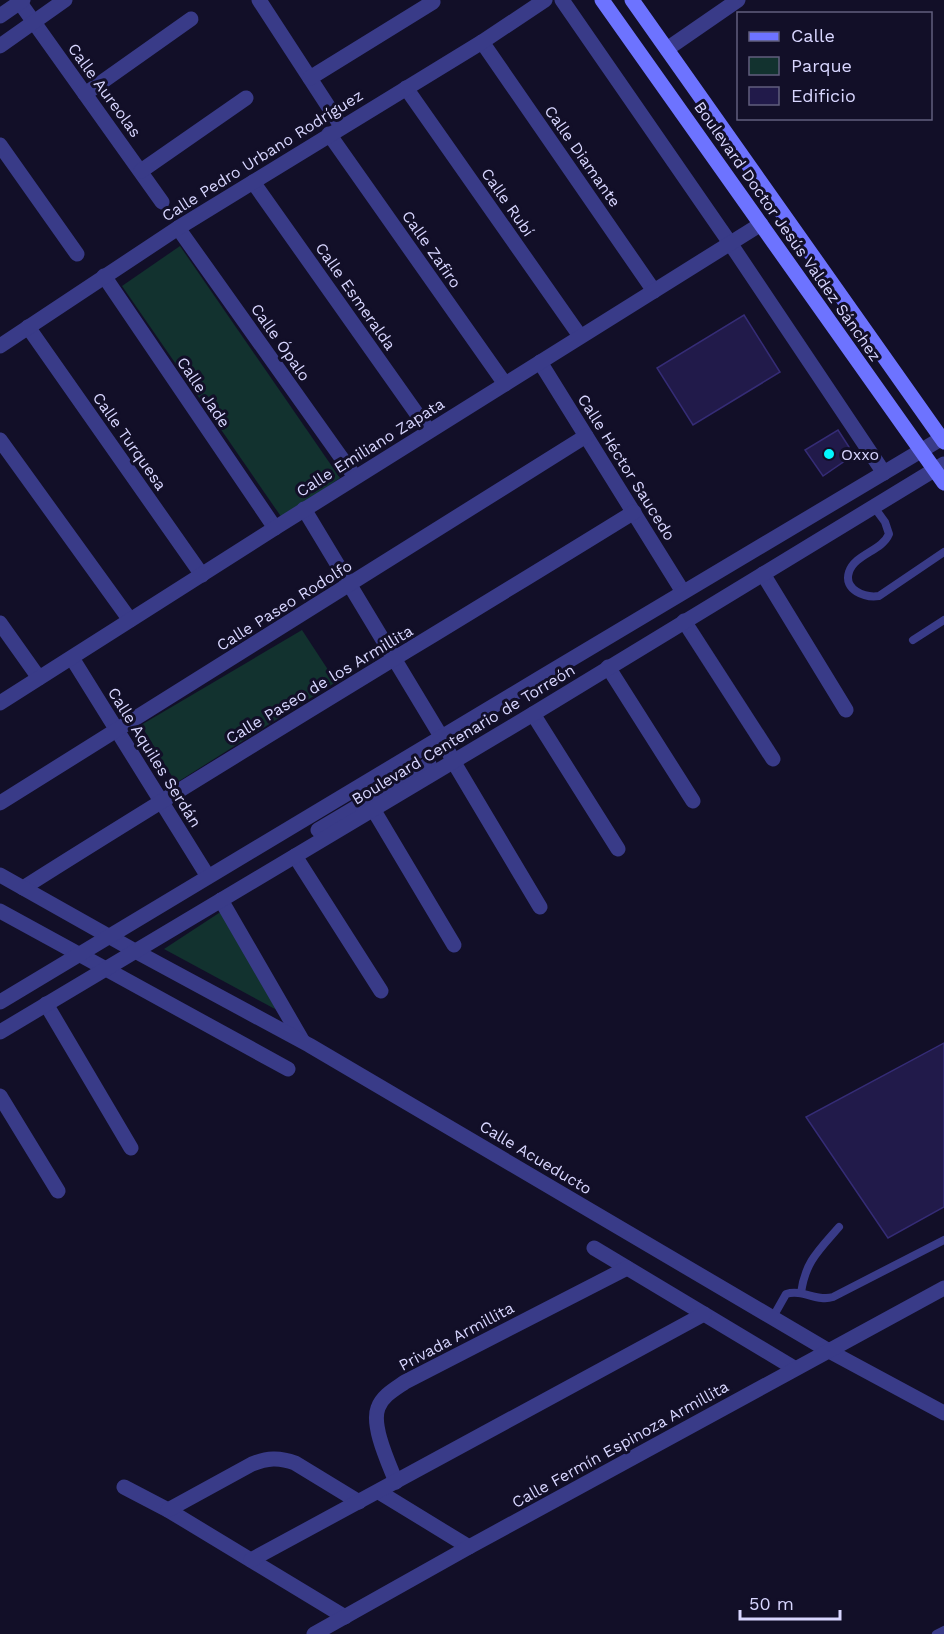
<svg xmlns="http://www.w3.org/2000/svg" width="944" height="1634" viewBox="0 0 944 1634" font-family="'Work Sans',sans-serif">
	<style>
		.green { fill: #12322f }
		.building { fill: #211a4a; stroke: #352c76; stroke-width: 1.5 }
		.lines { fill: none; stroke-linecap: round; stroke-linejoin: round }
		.service { stroke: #393b88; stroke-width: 8 }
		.minor { stroke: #393b88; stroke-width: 15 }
		.tertiary { stroke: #393b88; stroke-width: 15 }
		.secondary { stroke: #6d73ff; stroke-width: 15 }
		.poi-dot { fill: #02f7ff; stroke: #120f28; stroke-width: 2 }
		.labels { text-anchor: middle; stroke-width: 6; stroke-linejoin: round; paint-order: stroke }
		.street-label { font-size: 16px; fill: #d8d6ff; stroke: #120f28 }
		.poi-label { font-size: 16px; fill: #d8d6ff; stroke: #120f28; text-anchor: start }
	</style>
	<rect width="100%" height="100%" fill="#120f28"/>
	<g class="green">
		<path d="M 180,246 L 340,478 L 282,518 L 122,286 Z"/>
		<path d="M 302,630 L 336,682 L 176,783 L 141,725 Z"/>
		<path d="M 222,911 L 276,1003 L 275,1009 L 164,949 Z"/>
	</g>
	<g class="building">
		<path d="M 744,315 L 780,372 L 693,425 L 657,368 Z"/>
		<path d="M 838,430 L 849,447 L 849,458 L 823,476 L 805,450 Z"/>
		<path d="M 944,1043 L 944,1207 L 888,1238 L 806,1117 Z"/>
	</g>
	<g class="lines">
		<g class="service">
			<path d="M 874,507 L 885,522 L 889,534 C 882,551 855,554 849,572 C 843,590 865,598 879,596 L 944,552"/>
			<path d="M 913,640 L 944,620"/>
			<path d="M 801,1293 C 805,1262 819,1250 839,1227"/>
			<path d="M 773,1317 L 786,1294 C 803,1289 817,1302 833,1297 L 944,1240"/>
			<path d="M 936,1634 L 944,1630"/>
		</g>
		<g class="minor">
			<path d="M 18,0 L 162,202"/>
			<path d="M 259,0 L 341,126"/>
			<path d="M 562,0 L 730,243 L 884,473"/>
			<path d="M 0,16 L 23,0"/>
			<path d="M 482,42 L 654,291"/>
			<path d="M 0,46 L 65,0"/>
			<path d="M 667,49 L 738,0"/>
			<path d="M 310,78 L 433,2"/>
			<path d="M 406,88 L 580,336"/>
			<path d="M 85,94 L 191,19"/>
			<path d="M 329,134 L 505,384"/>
			<path d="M 0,145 L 77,254"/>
			<path d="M 141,171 L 246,98"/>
			<path d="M 253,182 L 429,431"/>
			<path d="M 178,228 L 355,477"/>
			<path d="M 104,276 L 275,528"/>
			<path d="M 28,327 L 202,575"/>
			<path d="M 0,346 L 178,228 L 482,42 L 545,0"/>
			<path d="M 540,362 L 683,592"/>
			<path d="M 0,440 L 130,620"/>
			<path d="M 304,509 L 442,738 L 453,761 L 540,907"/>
			<path d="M 763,574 L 846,710"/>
			<path d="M 684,621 L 773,759"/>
			<path d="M 0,623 L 39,678"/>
			<path d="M 72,658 L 207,875"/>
			<path d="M 608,667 L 693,801"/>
			<path d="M 0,703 L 275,528 L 761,224"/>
			<path d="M 533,714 L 618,849"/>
			<path d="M 0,803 L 586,436"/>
			<path d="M 373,809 L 454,945"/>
			<path d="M 295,856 L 381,991"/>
			<path d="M 23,888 C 225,760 430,638 634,512"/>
			<path d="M 221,900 L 302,1040"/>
			<path d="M 135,951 L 309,1045 L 829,1351 L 944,1413"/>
			<path d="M 106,969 L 288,1069"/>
			<path d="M 46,1004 L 131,1148"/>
			<path d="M 0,1096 L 58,1191"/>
			<path d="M 594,1248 L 794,1368"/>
			<path d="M 396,1482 C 389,1464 371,1426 378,1408 C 382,1396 395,1389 405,1382 L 627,1268"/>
			<path d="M 124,1487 L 168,1510 L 345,1617"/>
			<path d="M 379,1492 L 469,1547"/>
			<path d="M 168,1510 L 252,1464 C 267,1458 279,1457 295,1463 L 359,1502"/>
			<path d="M 251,1560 L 704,1314"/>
			<path d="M 314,1634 L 469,1547 L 944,1288"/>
		</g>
		<g class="tertiary">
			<path d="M 318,830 L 429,764"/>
			<path d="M 0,875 L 135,951"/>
			<path d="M 0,911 L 106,969"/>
			<path d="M 0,1002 C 314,812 629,625 944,437"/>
			<path d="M 0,1032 L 533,714 L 944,464"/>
		</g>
		<g class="secondary">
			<path d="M 602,0 L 944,483"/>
			<path d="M 632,0 L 944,442"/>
		</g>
	</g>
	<circle class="poi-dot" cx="829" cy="454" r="6"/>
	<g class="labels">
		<g class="street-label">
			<text transform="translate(105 90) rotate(54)" y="6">Calle Aureolas</text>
			<text transform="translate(262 155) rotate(-32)" y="6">Calle Pedro Urbano Rodríguez</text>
			<text transform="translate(583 156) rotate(55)" y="6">Calle Diamante</text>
			<text transform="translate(508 202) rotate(55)" y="6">Calle Rubí</text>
			<text transform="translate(788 231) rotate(55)" y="6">Boulevard Doctor Jesús Valdez Sánchez</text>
			<text transform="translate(432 249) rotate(55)" y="6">Calle Zafiro</text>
			<text transform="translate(356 296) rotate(55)" y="6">Calle Esmeralda</text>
			<text transform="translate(281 342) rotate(55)" y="6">Calle Ópalo</text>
			<text transform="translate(204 392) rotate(56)" y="6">Calle Jade</text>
			<text transform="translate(130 441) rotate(55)" y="6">Calle Turquesa</text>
			<text transform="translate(370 447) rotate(-32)" y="6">Calle Emiliano Zapata</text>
			<text transform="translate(627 467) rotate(58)" y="6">Calle Héctor Saucedo</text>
			<text transform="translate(284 605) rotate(-32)" y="6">Calle Paseo Rodolfo</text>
			<text transform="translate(319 684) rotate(-31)" y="6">Calle Paseo de los Armillita</text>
			<text transform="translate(463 734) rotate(-31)" y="6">Boulevard Centenario de Torreón</text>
			<text transform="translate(155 757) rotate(58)" y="6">Calle Aquiles Serdán</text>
			<text transform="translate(536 1157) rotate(31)" y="6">Calle Acueducto</text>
			<text transform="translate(456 1336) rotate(-28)" y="6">Privada Armillita</text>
			<text transform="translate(620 1444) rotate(-29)" y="6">Calle Fermín Espinoza Armillita</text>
		</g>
		<g class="poi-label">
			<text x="841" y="460">Oxxo</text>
		</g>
	</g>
	<rect x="737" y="12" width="195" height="108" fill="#120f28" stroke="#615f7e" stroke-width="1.5"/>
	<rect x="749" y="32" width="30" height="9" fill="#6d73ff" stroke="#615f7e" stroke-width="1.5"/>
	<text x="791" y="42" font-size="18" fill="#d8d6ff">Calle</text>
	<rect x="749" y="57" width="30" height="18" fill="#12322f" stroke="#615f7e" stroke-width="1.5"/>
	<text x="791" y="72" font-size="18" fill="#d8d6ff">Parque</text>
	<rect x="749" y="87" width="30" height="18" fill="#211a4a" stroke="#615f7e" stroke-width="1.5"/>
	<text x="791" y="102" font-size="18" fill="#d8d6ff">Edificio</text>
	<path d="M740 1610v9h100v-9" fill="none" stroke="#d8d6ff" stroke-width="3"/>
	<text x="749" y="1610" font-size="18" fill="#d8d6ff" stroke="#120f28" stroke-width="4.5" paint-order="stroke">50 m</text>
</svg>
